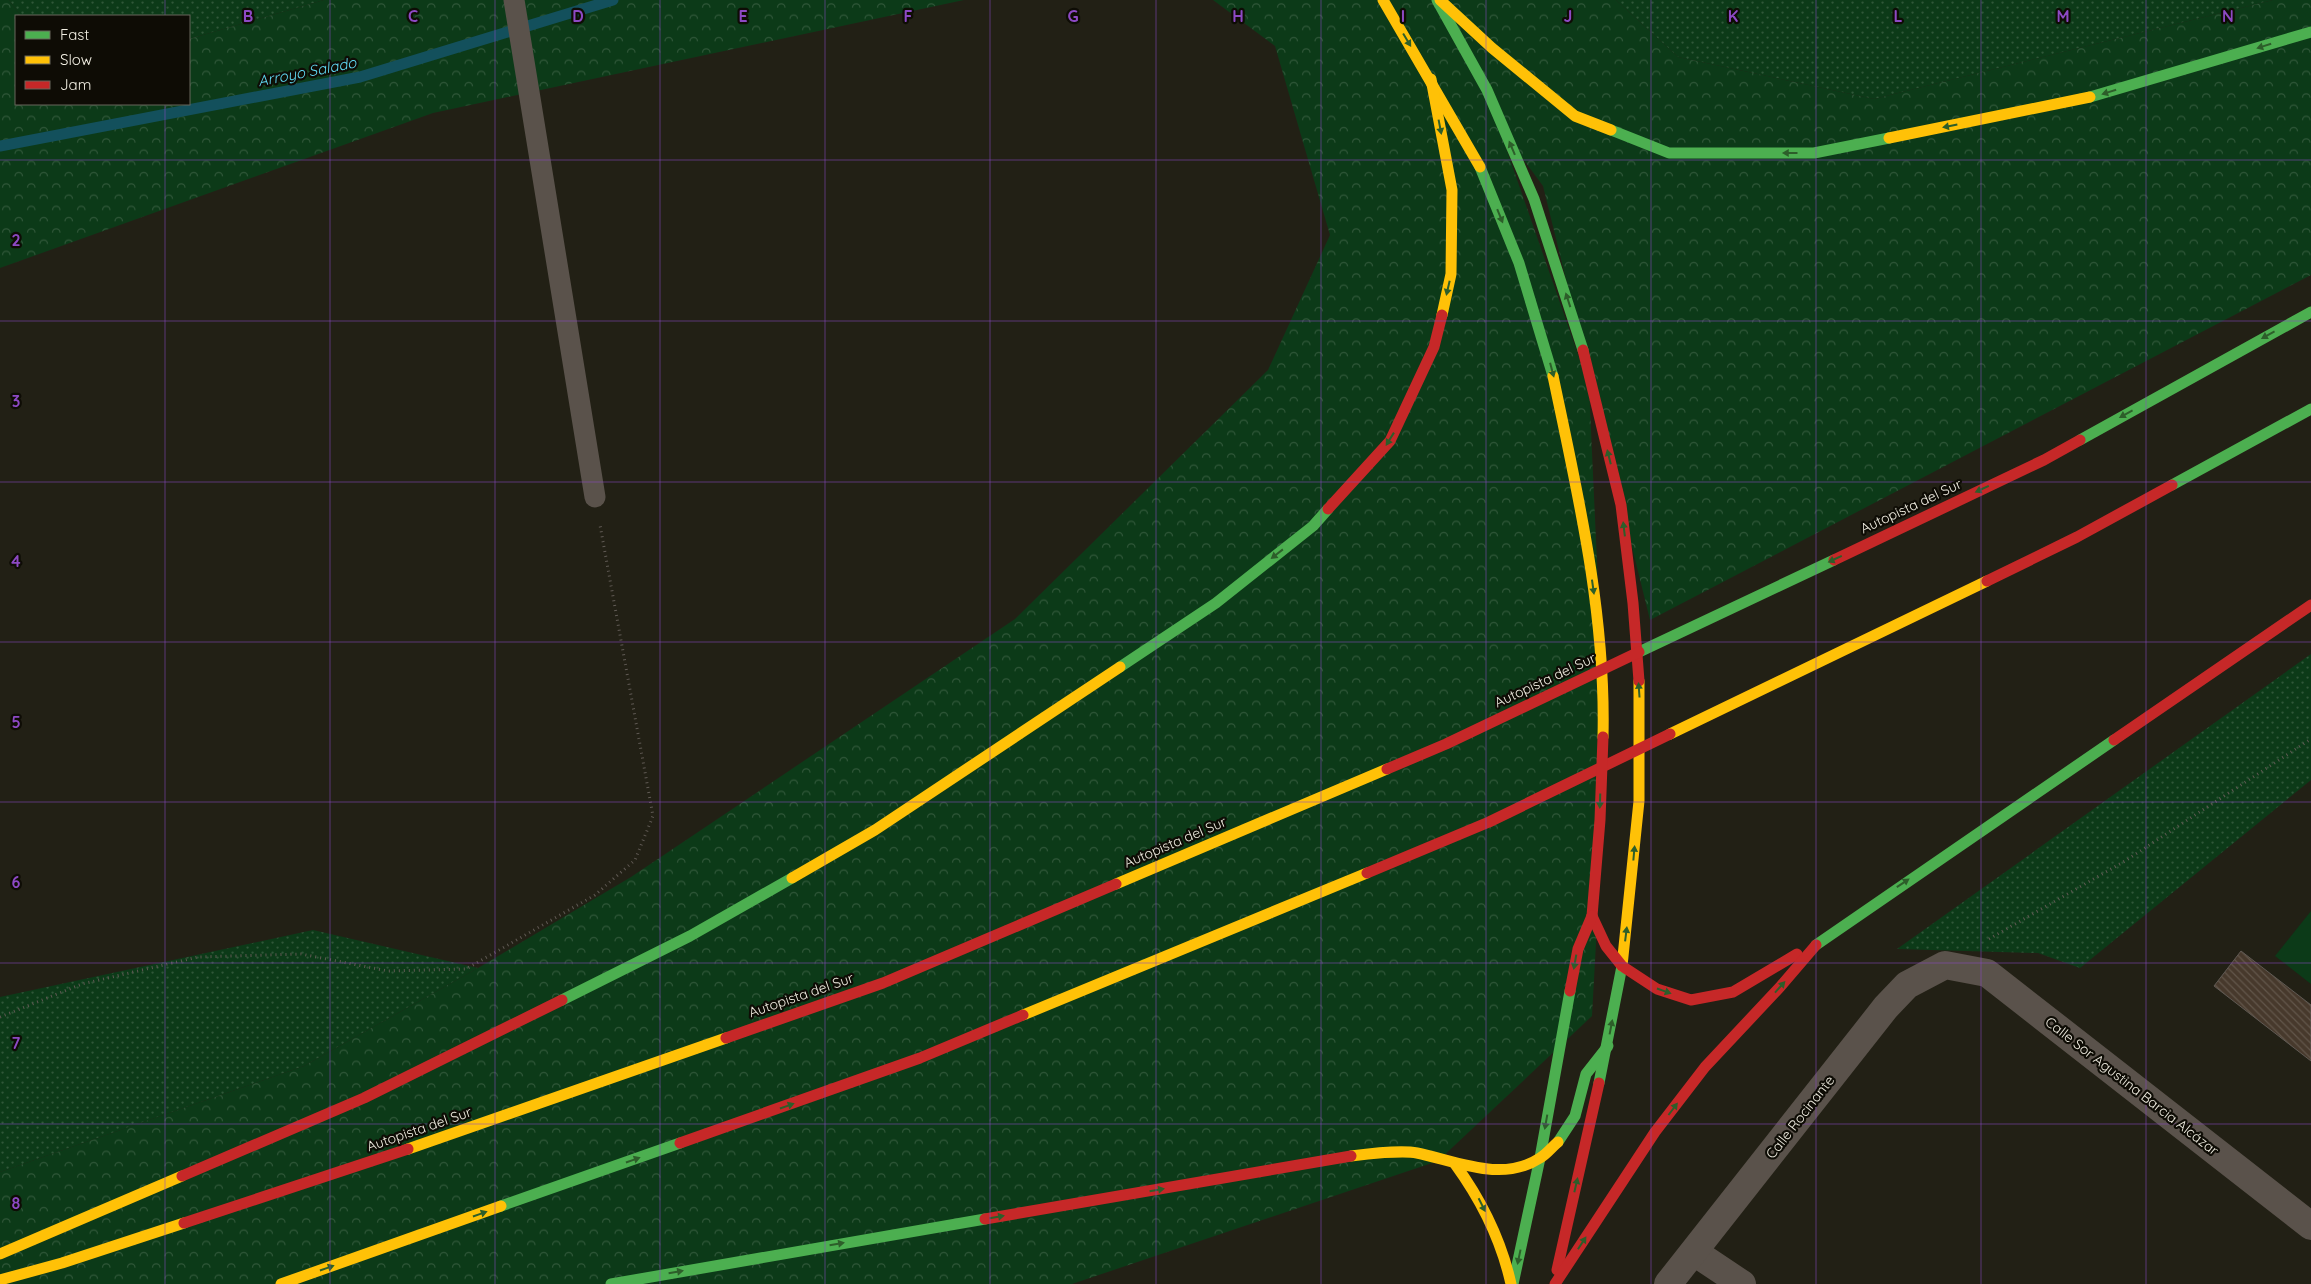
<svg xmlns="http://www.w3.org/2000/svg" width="2311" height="1284" viewBox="0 0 2311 1284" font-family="Quicksand,sans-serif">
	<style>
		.green { fill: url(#green-dots) }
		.forest { fill: url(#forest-crowns) }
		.pitch { fill: #0c3a18 }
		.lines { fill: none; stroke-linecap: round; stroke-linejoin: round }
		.stream { stroke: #13505c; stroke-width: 11 }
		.building { fill: url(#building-back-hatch); stroke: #605a54 }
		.path { stroke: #605a54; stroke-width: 3; stroke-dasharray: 1 4; stroke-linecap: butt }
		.lane { stroke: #5a524b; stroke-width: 21 }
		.street { stroke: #5a524b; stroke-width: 28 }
		.fast { stroke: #4caf50; stroke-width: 11 }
		.slow { stroke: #ffc107; stroke-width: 11 }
		.jam { stroke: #c62828; stroke-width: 11 }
		.oneway { fill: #2d5e2a }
		.grid { fill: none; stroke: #8d49c4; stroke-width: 1; stroke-opacity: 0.55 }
		.labels { text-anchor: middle; stroke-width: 4.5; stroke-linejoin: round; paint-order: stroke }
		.street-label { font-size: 14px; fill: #f1eee2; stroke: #0e0c05 }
		.water-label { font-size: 15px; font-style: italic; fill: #61daf4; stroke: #0e0c05 }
		.grid-label { font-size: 16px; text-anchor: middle; font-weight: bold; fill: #8d49c4; stroke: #0e0c05; stroke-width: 4.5; stroke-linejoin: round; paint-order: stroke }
	</style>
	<defs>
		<pattern id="green-dots" width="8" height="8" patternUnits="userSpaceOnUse" patternTransform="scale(1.25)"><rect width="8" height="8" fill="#0c3a18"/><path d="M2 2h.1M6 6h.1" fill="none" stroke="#305739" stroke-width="1.8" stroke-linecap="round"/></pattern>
		<pattern id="forest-crowns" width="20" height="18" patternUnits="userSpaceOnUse" patternTransform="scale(1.25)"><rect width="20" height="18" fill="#0c3a18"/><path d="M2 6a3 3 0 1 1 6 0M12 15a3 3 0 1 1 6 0" fill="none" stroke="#305739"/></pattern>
		<pattern id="building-back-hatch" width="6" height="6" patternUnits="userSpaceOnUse" patternTransform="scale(1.25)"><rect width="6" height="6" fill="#47392c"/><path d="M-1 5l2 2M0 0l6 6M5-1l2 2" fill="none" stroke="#62564a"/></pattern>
	</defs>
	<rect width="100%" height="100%" fill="#222015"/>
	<g class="green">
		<path d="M 9,0 L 324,0 L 189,39 L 189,16 L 21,16 Z"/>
		<path d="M 1616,0 L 2273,0 L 1874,99 L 1678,57 Z"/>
		<path d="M 2311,654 L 2311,780 L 2080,968 L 2038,953 L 1897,949 Z"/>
		<path d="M 313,930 L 478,968 L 304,1066 L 0,1172 L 0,997 Z"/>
	</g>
	<g class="forest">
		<path d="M 0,0 L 9,0 L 21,16 L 16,16 L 16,104 L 189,104 L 189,39 L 324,0 L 964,0 L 433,113 L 0,268 Z"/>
		<path d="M 1213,0 L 1616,0 L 1678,57 L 1874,99 L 2273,0 L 2311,0 L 2311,275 L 1650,620 L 1543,186 L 1498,125 L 1589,386 L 1606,760 L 1592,1016 L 1438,1161 L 1072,1284 L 0,1284 L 0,1172 L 304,1066 L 478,968 L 631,877 L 1015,619 L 1268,370 L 1330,235 L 1275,46 Z"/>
	</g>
	<path class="pitch" d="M 2311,911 L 2311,984 L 2275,956 Z"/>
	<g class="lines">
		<path class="stream" d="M 0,146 L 360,77 L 613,0"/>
	</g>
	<path class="building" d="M 2241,951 L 2311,1005 L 2311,1061 L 2214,986 Z"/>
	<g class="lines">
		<g class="path">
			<path d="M 1989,939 L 2125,861 L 2311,739"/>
			<path d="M 0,1017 L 82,984 L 198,957 L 301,954 L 388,971 L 466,969 L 595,895 L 635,860 L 653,816 L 600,525"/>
		</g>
		<path class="lane" d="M 514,0 L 595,497"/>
		<g class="street">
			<path d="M 1694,1252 L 1742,1284"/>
			<path d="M 1668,1284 L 1886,1007 L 1907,985 L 1945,965 L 1987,973 L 2311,1226"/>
		</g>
		<g class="fast">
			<path d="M 1437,0 L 1487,90 L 1534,199 L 1583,350"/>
			<path d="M 2090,97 L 2311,32"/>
			<path d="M 1611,130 L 1669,153 L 1814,153 L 1889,138"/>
			<path d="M 1480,167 L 1519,263 L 1553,376"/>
			<path d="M 2080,440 L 2311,312"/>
			<path d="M 2172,485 L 2311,409"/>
			<path d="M 1639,652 L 1834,560"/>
			<path d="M 1120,667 L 1216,603 L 1313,526 L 1328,509"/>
			<path d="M 1816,945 L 2114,740"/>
			<path d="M 562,1000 L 690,936 L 792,878"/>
			<path d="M 1599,1083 L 1622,966"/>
			<path d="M 1558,1142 L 1575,1116 L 1586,1074 L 1608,1046"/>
			<path d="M 501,1206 L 680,1143"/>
			<path d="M 611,1284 L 985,1219"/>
			<path d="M 1513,1284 L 1540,1158 L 1570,991"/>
		</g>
		<g class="slow">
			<path d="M 1383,0 L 1480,167"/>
			<path d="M 1440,0 L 1492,48 L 1575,116 L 1611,130"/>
			<path d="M 1431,79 L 1452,190 L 1451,274 L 1442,315"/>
			<path d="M 1889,138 L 2090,97"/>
			<path d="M 1553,376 C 1578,495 1606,614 1603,737"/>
			<path d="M 1670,734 L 1987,581"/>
			<path d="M 792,878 L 875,830 L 1120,667"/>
			<path d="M 1116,884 L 1387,769"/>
			<path d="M 1622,966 L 1639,801 L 1639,681"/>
			<path d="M 1023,1015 L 1367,873"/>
			<path d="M 408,1149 L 726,1038"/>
			<path d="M 1351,1156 C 1366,1154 1403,1150 1417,1153 C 1456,1161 1502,1183 1540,1158 C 1547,1154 1552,1147 1558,1142"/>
			<path d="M 1455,1164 C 1482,1201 1501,1239 1511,1284"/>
			<path d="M 0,1254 L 182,1176"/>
			<path d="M 0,1280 L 62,1263 L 184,1223"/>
			<path d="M 281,1284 L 501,1206"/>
		</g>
		<g class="jam">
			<path d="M 1583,350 L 1621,505 L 1633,603 L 1639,681"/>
			<path d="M 1328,509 L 1390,441 L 1434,347 L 1442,315"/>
			<path d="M 1834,560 L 2044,460 L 2080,440"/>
			<path d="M 1987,581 L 2077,537 L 2172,485"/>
			<path d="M 2114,740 L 2311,605"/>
			<path d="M 1387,769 L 1446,744 L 1639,652"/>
			<path d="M 1367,873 L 1489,822 L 1670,734"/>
			<path d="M 1592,916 L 1600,820 L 1603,737"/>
			<path d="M 1592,916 L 1606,946 L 1622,966 L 1657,989 L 1691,1000 L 1733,992 L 1797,954"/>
			<path d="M 1570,991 L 1578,949 L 1592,916"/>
			<path d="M 726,1038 L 883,983 L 1116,884"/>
			<path d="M 680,1143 L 920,1058 L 1023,1015"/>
			<path d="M 182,1176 L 364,1098 L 562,1000"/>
			<path d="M 985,1219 L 1351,1156"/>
			<path d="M 184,1223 L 408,1149"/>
			<path d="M 1557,1270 L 1599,1083"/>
			<path d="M 1555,1284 L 1655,1132 L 1705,1067 L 1780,987 L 1816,945"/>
		</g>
	</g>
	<defs><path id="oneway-solid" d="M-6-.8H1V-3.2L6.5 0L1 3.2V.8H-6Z" transform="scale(1.25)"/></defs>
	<g class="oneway">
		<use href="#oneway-solid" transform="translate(1407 40) rotate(59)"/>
		<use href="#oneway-solid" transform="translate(2264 46) rotate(163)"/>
		<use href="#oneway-solid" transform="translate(2109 92) rotate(163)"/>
		<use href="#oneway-solid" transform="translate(1950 126) rotate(169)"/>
		<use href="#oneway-solid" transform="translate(1440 127) rotate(79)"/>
		<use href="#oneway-solid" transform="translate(1512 148) rotate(-113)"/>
		<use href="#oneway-solid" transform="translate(1790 153) rotate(-180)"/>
		<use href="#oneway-solid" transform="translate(1500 216) rotate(68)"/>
		<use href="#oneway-solid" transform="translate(1448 288) rotate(103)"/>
		<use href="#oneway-solid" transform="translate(1568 300) rotate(-108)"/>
		<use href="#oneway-solid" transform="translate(2268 335) rotate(151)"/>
		<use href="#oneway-solid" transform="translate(1552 370) rotate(75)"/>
		<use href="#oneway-solid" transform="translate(2126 414) rotate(151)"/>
		<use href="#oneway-solid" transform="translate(1390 439) rotate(122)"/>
		<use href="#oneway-solid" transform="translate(1609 457) rotate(-104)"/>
		<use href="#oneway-solid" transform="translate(1982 489) rotate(155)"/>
		<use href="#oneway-solid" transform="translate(1624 529) rotate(-97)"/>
		<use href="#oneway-solid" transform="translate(1277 554) rotate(142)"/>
		<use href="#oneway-solid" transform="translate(1835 559) rotate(155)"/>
		<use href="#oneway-solid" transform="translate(1593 587) rotate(82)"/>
		<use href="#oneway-solid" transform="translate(1639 690) rotate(-94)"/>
		<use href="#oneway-solid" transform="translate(1600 801) rotate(92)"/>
		<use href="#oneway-solid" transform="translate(1634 853) rotate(-85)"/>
		<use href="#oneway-solid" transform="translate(1903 883) rotate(-34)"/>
		<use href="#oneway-solid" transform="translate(1626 934) rotate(-83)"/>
		<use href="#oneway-solid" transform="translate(1575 962) rotate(100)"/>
		<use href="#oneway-solid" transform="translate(1780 987) rotate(-48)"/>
		<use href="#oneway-solid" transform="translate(1664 991) rotate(19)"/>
		<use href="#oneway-solid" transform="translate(1611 1027) rotate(-79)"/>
		<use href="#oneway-solid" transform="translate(787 1106) rotate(-19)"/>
		<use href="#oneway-solid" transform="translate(1673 1109) rotate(-53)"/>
		<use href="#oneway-solid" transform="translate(1546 1122) rotate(100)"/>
		<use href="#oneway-solid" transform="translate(633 1160) rotate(-19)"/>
		<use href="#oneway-solid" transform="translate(1576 1185) rotate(-77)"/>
		<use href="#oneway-solid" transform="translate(1157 1190) rotate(-10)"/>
		<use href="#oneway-solid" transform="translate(1482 1205) rotate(63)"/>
		<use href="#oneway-solid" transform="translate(480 1214) rotate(-19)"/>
		<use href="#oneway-solid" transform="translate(997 1217) rotate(-10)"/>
		<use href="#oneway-solid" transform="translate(1582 1243) rotate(-57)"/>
		<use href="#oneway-solid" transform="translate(837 1244) rotate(-10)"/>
		<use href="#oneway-solid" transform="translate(1519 1257) rotate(102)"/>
		<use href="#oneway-solid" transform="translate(327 1268) rotate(-19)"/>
		<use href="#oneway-solid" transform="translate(676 1272) rotate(-10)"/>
	</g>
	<path class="grid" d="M 165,0 L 165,16M 330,0 L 330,1284M 495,0 L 495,1284M 660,0 L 660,1284M 825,0 L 825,1284M 990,0 L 990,1284M 1156,0 L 1156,1284M 1321,0 L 1321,1284M 1486,0 L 1486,1284M 1651,0 L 1651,1284M 1816,0 L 1816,1284M 1981,0 L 1981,1284M 2146,0 L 2146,1284M 165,104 L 165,1284M 0,160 L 2311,160M 0,321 L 2311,321M 0,482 L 2311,482M 0,642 L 2311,642M 0,802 L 2311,802M 0,963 L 2311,963M 0,1124 L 2311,1124"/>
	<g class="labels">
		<g class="street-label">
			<text transform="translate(1911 506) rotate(-25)" y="5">Autopista del Sur</text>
			<text transform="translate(1545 680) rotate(-25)" y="5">Autopista del Sur</text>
			<text transform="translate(1175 842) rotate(-23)" y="5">Autopista del Sur</text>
			<text transform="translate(801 995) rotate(-19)" y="5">Autopista del Sur</text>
			<text transform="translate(2132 1086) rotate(38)" y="5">Calle Sor Agustina Barcia Alcázar</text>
			<text transform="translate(1800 1117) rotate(-52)" y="5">Calle Rocinante</text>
			<text transform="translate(419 1129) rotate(-19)" y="5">Autopista del Sur</text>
		</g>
		<g class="water-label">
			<text transform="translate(307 72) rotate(-11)" y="5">Arroyo Salado</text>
		</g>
	</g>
	<g class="grid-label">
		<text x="248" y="22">B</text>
		<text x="413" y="22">C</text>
		<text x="578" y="22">D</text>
		<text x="743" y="22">E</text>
		<text x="908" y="22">F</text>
		<text x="1073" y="22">G</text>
		<text x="1238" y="22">H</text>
		<text x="1403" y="22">I</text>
		<text x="1568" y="22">J</text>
		<text x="1733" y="22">K</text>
		<text x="1898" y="22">L</text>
		<text x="2063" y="22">M</text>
		<text x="2228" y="22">N</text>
		<text x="16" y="246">2</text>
		<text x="16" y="407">3</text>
		<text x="16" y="567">4</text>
		<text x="16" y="728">5</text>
		<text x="16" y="888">6</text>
		<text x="16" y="1049">7</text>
		<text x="16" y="1209">8</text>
	</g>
	<rect x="15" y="15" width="175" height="90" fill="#0e0c05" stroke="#69665d"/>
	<rect x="25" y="31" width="25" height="8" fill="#4caf50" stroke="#69665d"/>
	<text x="60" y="40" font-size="15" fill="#f1eee2">Fast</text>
	<rect x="25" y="56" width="25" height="8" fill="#ffc107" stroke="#69665d"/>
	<text x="60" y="65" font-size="15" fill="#f1eee2">Slow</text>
	<rect x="25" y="81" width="25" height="8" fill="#c62828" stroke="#69665d"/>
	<text x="60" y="90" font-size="15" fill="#f1eee2">Jam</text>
</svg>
